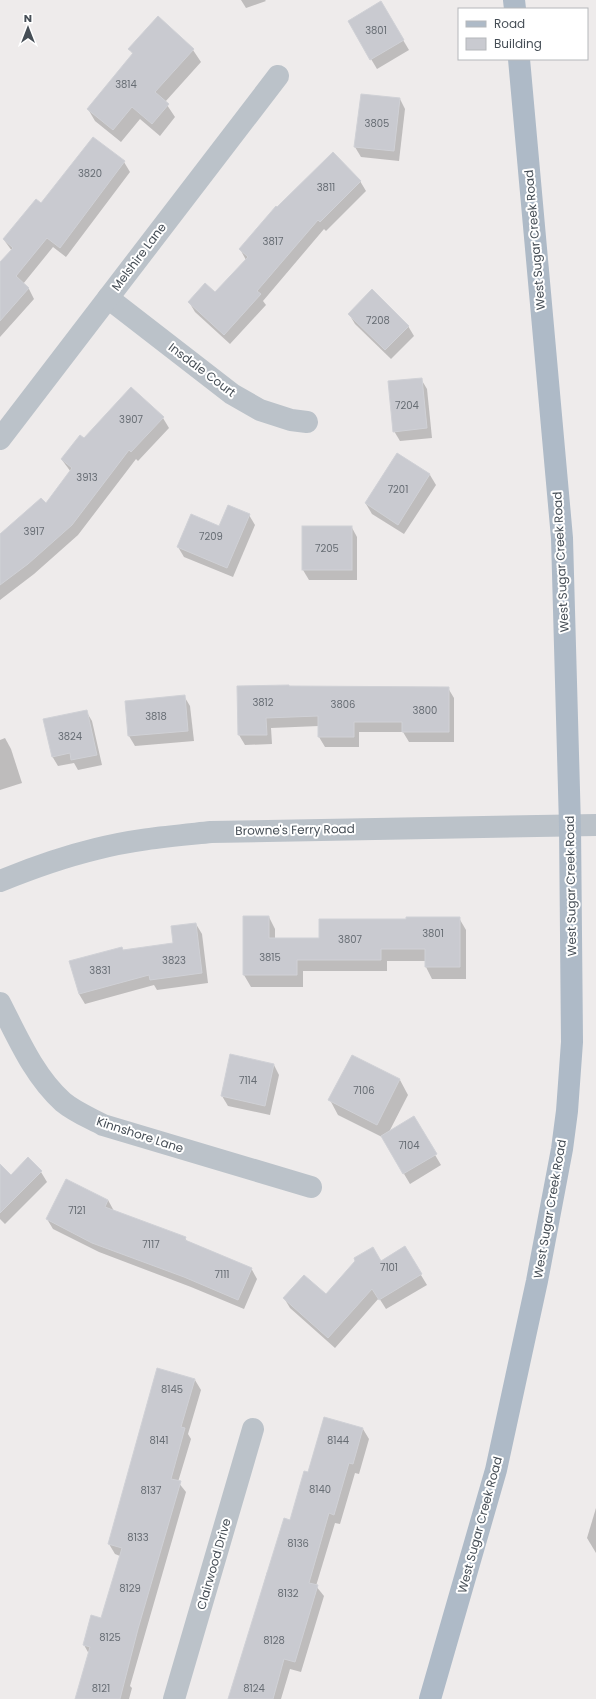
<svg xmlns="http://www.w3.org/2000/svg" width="596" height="1699" viewBox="0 0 596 1699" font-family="Poppins,sans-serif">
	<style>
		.shadow { fill: #0003 }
		.building { fill: #c9cad0; stroke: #d0d1d6 }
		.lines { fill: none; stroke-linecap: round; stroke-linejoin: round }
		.minor { stroke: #bbc2c9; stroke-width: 22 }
		.major { stroke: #aebac7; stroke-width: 22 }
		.labels { text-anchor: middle; stroke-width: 4; stroke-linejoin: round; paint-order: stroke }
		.number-label { font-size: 10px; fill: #676d74 }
		.street-label { font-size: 12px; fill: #464e56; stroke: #fff }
	</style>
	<rect width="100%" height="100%" fill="#eeebeb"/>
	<g class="shadow">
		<path d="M 241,0 L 265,0 L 266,1 L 246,8 Z"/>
		<path d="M 381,3 L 409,50 L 377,69 L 349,22 Z"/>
		<path d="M 130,49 L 193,50 L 201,62 L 165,102 L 175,117 L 160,136 L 140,119 L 121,142 L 95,121 L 88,109 L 133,55 Z"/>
		<path d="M 400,99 L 405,109 L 399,161 L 361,157 L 355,147 Z"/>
		<path d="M 124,162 L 130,172 L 66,257 L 53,247 L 23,284 L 29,289 L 34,299 L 0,337 L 0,264 L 12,251 L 4,240 L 41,205 Z"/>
		<path d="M 360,181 L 366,191 L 326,231 L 324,229 L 263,301 L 266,305 L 230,344 L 195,312 L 189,302 L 215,294 L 246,260 L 240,249 L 277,208 Z"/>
		<path d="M 349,314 L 408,326 L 414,336 L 391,359 L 355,324 Z"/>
		<path d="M 421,379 L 427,389 L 432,438 L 400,441 L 394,431 Z"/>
		<path d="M 163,418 L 169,428 L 138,461 L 136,459 L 78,535 L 34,574 L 0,600 L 0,536 L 46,504 L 71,472 L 62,460 L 84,439 Z"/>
		<path d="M 398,454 L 430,475 L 436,485 L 404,534 L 372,514 L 366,504 Z"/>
		<path d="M 249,515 L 255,525 L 233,577 L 184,557 L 178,547 Z"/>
		<path d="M 303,526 L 351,526 L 357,537 L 357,580 L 309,580 L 303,570 Z"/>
		<path d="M 289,686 L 290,687 L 448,688 L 454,698 L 454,742 L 409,742 L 403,732 L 359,732 L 359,747 L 325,747 L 319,737 L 319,726 L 271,728 L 272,744 L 245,745 L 239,735 Z"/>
		<path d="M 184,696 L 190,706 L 194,741 L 135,746 L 129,736 L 126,702 Z"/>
		<path d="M 86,711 L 92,721 L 102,765 L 78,770 L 74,763 L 58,766 L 52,756 Z"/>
		<path d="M 5,738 L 11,749 L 22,783 L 0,790 L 0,740 Z"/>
		<path d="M 244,917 L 269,917 L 275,929 L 275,939 L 320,939 L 407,920 L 459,918 L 466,930 L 466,979 L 432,979 L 426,967 L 426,961 L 387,961 L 387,971 L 303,971 L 303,987 L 251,987 L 244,975 Z"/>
		<path d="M 196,924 L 202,934 L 208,983 L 157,990 L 154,985 L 85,1004 L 79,994 L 122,948 L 123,951 L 174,944 Z"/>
		<path d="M 352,1056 L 400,1080 L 408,1095 L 389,1132 L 413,1118 L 441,1165 L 410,1184 L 382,1137 L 338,1115 L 330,1100 Z"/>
		<path d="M 274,1065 L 279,1075 L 270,1115 L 228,1106 L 222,1096 Z"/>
		<path d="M 28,1159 L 41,1172 L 47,1182 L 5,1224 L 0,1219 L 0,1166 L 11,1176 Z"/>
		<path d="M 108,1200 L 114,1211 L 185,1238 L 187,1241 L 251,1268 L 257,1279 L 244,1309 L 191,1287 L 99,1252 L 53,1229 L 47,1219 Z"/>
		<path d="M 404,1247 L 427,1285 L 386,1309 L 379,1298 L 335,1348 L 290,1308 L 284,1298 L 326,1296 Z"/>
		<path d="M 195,1380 L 201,1390 L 188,1434 L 191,1439 L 178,1482 L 186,1492 L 130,1686 L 132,1688 L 129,1699 L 76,1699 L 89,1654 L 84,1645 L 102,1619 L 120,1556 L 115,1554 L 109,1544 Z"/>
		<path d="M 324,1418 L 363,1429 L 369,1439 L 359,1474 L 355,1473 L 340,1524 L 335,1523 L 316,1586 L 324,1596 L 301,1672 L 290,1669 L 281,1699 L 229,1699 L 241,1666 L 267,1572 L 269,1572 L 290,1521 L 308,1473 Z"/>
		<path d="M 596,1508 L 596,1553 L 587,1538 Z"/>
	</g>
	<g class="building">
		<path d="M 381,1 L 404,40 L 370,60 L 348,21 Z"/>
		<path d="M 158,16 L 194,49 L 155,92 L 169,104 L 152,124 L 132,107 L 113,130 L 87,109 L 133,53 L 128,49 Z"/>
		<path d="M 361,94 L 400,98 L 394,151 L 354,147 Z"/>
		<path d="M 93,137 L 125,161 L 60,248 L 47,238 L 16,276 L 29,288 L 0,321 L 0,262 L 13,248 L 3,239 L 36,199 L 41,203 Z"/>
		<path d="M 333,152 L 361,181 L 320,222 L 318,220 L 257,291 L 261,294 L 224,335 L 188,302 L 205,283 L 215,292 L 248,257 L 239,249 L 276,206 L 277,207 Z"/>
		<path d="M 372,289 L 409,326 L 385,350 L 348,314 Z"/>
		<path d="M 422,378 L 427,428 L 393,432 L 388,381 Z"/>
		<path d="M 131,387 L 164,417 L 131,452 L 129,450 L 72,525 L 28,564 L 0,585 L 0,534 L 41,498 L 46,503 L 72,468 L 61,459 L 80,435 L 84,438 Z"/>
		<path d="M 397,453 L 430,474 L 398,525 L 365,503 Z"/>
		<path d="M 228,505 L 250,514 L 227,568 L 177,547 L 191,514 L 219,526 Z"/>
		<rect x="302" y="526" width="50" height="44"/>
		<path d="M 289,685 L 289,686 L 449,687 L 449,732 L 402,732 L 402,722 L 354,722 L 354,737 L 318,737 L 318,716 L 266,718 L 267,735 L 238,735 L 237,686 Z"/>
		<path d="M 185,695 L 188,731 L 128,736 L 125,701 Z"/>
		<path d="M 87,710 L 97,755 L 71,760 L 70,753 L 52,757 L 43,719 Z"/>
		<path d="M 243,916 L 269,916 L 269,938 L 319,938 L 319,919 L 406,919 L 406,917 L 460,917 L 460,967 L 425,967 L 425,949 L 381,949 L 381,960 L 297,960 L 297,975 L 243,975 Z"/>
		<path d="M 196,923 L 202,973 L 150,980 L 149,975 L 79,994 L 69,961 L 122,947 L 123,950 L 173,943 L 171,926 Z"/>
		<path d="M 230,1054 L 274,1064 L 265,1106 L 221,1096 Z"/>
		<path d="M 352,1055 L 400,1079 L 377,1125 L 328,1100 Z"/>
		<path d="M 414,1116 L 437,1154 L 403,1174 L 381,1136 Z"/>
		<path d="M 28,1157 L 42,1171 L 0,1213 L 0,1164 L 11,1175 Z"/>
		<path d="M 66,1179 L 108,1200 L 105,1207 L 186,1237 L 185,1240 L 252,1268 L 238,1300 L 184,1277 L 92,1243 L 46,1219 Z"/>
		<path d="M 405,1246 L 422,1274 L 379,1300 L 372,1289 L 328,1338 L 283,1298 L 304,1275 L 326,1294 L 355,1261 L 354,1258 L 373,1247 L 381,1261 Z"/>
		<path d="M 157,1368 L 195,1379 L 181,1427 L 185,1428 L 171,1479 L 181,1481 L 138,1629 L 120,1699 L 75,1699 L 90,1647 L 83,1645 L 91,1615 L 101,1618 L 122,1548 L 108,1544 Z"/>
		<path d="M 324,1417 L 363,1428 L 353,1464 L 349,1463 L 334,1515 L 329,1513 L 309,1583 L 318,1585 L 295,1662 L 284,1659 L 273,1699 L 228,1699 L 284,1518 L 290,1520 L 304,1471 L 308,1472 Z"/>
	</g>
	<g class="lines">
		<g class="minor">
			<path d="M 108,298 L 232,394 L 260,410 L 291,420 L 307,422"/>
			<path d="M 0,439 L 278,76"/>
			<path d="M 0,881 C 32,868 63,857 96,849 C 134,839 173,836 211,832 L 596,825"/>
			<path d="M 0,1003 C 18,1038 34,1076 63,1102 C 75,1112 90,1118 103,1125 L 311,1187"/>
			<path d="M 174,1699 L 253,1429"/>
		</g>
		<g class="major">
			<path d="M 514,0 L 515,9"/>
			<path d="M 430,1699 L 496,1470 L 537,1281 L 562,1149 L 567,1111 L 572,1042 L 570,826 L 562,538 L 519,59"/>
		</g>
	</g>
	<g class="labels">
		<g class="number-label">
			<text x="376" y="34">3801</text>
			<text x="126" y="88">3814</text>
			<text x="377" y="127">3805</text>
			<text x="90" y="177">3820</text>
			<text x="326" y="191">3811</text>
			<text x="273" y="245">3817</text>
			<text x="378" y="324">7208</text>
			<text x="407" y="409">7204</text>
			<text x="131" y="423">3907</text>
			<text x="87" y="481">3913</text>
			<text x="398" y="493">7201</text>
			<text x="34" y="535">3917</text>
			<text x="211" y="540">7209</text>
			<text x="327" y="552">7205</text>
			<text x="263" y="706">3812</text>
			<text x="343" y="708">3806</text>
			<text x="425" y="714">3800</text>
			<text x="156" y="720">3818</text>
			<text x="70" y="740">3824</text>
			<text x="433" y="937">3801</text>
			<text x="350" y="943">3807</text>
			<text x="270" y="961">3815</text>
			<text x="174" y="964">3823</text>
			<text x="100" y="974">3831</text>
			<text x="248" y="1084">7114</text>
			<text x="364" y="1094">7106</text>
			<text x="409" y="1149">7104</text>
			<text x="77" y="1214">7121</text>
			<text x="151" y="1248">7117</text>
			<text x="389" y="1271">7101</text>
			<text x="222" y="1278">7111</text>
			<text x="172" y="1393">8145</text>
			<text x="159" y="1444">8141</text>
			<text x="338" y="1444">8144</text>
			<text x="320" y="1493">8140</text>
			<text x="151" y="1494">8137</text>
			<text x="138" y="1541">8133</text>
			<text x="298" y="1547">8136</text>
			<text x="130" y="1592">8129</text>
			<text x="288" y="1597">8132</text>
			<text x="110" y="1641">8125</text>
			<text x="274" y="1644">8128</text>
			<text x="101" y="1692">8121</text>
			<text x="254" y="1692">8124</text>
		</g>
		<g class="street-label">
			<text transform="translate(535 240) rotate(-95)" y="4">West Sugar Creek Road</text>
			<text transform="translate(139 257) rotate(-53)" y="4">Melshire Lane</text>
			<text transform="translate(202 370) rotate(37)" y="4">Insdale Court</text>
			<text transform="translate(561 562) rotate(-93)" y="4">West Sugar Creek Road</text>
			<text transform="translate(295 830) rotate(-1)" y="4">Browne's Ferry Road</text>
			<text transform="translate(571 886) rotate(-91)" y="4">West Sugar Creek Road</text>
			<text transform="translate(140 1135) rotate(18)" y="4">Kinnshore Lane</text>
			<text transform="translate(550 1209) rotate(-80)" y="4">West Sugar Creek Road</text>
			<text transform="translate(480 1525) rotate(-75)" y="4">West Sugar Creek Road</text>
			<text transform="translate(214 1564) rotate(-74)" y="4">Clairwood Drive</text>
		</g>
	</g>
	<rect x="458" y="8" width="130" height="52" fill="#ffffff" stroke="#b5b8bb"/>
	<rect x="466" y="21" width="20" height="6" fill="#aebac7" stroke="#b5b8bb"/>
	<text x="494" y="28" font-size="12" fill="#464e56">Road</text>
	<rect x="466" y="38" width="20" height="12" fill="#c9cad0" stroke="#b5b8bb"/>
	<text x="494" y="48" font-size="12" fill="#464e56">Building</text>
	<g transform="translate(28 28)" stroke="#ffffff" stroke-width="3" paint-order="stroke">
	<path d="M0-3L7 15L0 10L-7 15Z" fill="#464e56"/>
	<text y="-6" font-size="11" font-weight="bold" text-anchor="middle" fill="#464e56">N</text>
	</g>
</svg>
